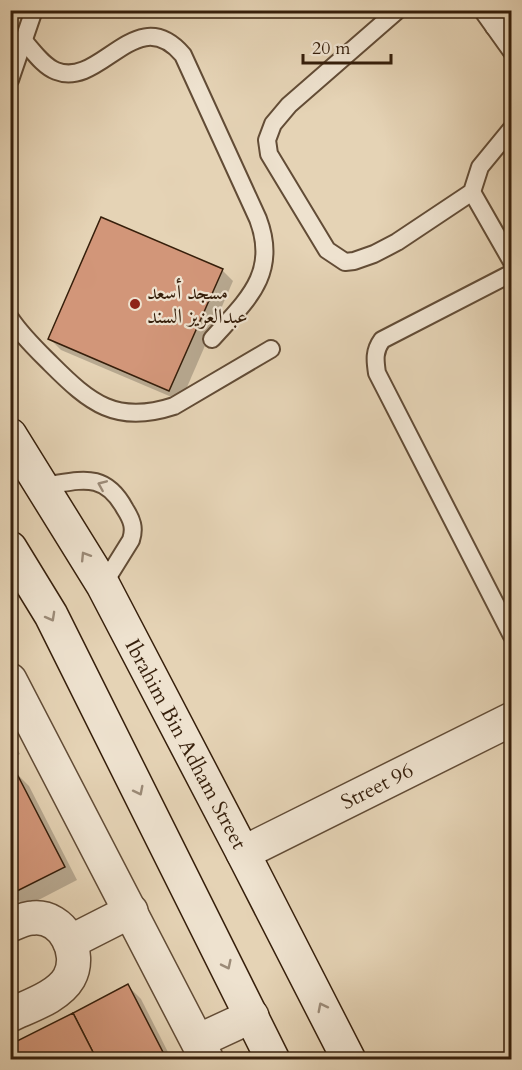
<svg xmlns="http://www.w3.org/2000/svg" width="522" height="1070" viewBox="0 0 522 1070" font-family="Cardo,Amiri,serif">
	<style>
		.shadow { fill: #0003 }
		.building { fill: #d29679; stroke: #361f0b; stroke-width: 1.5 }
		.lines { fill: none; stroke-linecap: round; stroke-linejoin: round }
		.lane-casing { stroke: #624c36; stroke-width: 20 }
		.street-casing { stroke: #624c36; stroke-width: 36 }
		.secondary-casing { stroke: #361f0b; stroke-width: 36 }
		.lane { stroke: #eee2cf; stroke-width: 16 }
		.street { stroke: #eee2cf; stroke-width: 33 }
		.secondary { stroke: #eee2cf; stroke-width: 33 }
		.oneway { stroke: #9b8a77 }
		.poi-dot { fill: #8f2418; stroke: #eee2cf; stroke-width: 2 }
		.labels { text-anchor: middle; stroke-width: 4.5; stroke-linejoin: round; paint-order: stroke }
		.poi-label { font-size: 21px; fill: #361f0b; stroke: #eee2cf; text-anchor: start }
		.street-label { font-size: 21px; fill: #361f0b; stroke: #eee2cf }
	</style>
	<rect width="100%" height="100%" fill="#e5d3b5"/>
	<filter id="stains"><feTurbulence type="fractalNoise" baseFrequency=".00333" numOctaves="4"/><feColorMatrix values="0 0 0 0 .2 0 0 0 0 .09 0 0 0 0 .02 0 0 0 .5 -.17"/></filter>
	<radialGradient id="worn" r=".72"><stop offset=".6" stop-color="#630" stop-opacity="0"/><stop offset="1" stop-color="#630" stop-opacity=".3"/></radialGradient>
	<g class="shadow">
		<path d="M 222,270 L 233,281 L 181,401 L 61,350 L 50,339 Z"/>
		<path d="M 10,736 L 20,754 L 10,759 Z"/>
		<path d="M 16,773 L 29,786 L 77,880 L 25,907 L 14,896 L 10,898 L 10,776 Z"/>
		<path d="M 128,986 L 141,999 L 172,1060 L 10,1060 Z"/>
	</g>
	<g class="building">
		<path d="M 101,217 L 223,269 L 169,391 L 48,339 Z"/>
		<path d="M 16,772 L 65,867 L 11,894 L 10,775 Z"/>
		<path d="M 128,984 L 167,1060 L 97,1060 L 73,1013 Z"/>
		<path d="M 73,1013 L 97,1060 L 21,1060 L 13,1043 Z"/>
		<path d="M 13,1043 L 21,1060 L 10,1060 L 10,1044 Z"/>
	</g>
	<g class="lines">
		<g class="lane-casing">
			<g id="lane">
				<path d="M 398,10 L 289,105 L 273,124 L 267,140 L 269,154 L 327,250 L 345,262 L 354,261 L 374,254 L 397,242 L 472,192 L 480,167 L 512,128"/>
				<path d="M 482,10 L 512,52"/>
				<path d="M 494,27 L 512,15"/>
				<path d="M 23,40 C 33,51 43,66 56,71 C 101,89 136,0 183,55 L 258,219 C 279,274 246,301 212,339"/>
				<path d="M 10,80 L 34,10"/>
				<path d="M 472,192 L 512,262"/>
				<path d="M 512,273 L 382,340 C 374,351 375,360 377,373 L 512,636"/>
				<path d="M 10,318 C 22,336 36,349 51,364 C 90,403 116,425 174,406 L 271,349"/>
				<path d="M 42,486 C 80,481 104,470 125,509 C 132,520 135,528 131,540 L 103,585"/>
			</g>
		</g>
		<g class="street-casing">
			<g id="street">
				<path d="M 10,680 L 207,1060"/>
				<path d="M 243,853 L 512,719"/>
				<path d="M 10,925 C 17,922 26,918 33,918 C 63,915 83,953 69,978 C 58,997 29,1006 10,1015"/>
				<path d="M 70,942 L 131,911"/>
				<path d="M 198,1041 L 252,1016"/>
			</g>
		</g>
		<g class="secondary-casing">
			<g id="secondary">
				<path d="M 10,435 L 103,585 L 243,853 L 349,1060"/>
				<path d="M 10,548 L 51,615 L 273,1060"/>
			</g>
		</g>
		<use href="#lane" class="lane"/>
		<use href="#street" class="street"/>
		<use href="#secondary" class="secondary"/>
	</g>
	<defs><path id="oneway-chevron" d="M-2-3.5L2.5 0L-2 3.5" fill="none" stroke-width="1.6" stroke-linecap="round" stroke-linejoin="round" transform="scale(1.5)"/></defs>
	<g class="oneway">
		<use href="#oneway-chevron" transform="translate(102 485) rotate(-157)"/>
		<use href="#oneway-chevron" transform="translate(85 556) rotate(-122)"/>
		<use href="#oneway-chevron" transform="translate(51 617) rotate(61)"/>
		<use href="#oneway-chevron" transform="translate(139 791) rotate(63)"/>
		<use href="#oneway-chevron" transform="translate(227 965) rotate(64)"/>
		<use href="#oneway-chevron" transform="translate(322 1007) rotate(-117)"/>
	</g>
	<circle class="poi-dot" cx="135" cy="304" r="6"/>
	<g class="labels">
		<g class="poi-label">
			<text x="147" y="299">مسجد أسعد<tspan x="147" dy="24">عبدالعزيز السند</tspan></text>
		</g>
		<g class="street-label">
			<text transform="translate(186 744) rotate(62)" y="7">Ibrahim Bin Adham Street</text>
			<text transform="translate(377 786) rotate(-27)" y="7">Street 96</text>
		</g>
	</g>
	<rect width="522" height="1070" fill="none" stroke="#e5d3b5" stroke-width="36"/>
	<rect x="12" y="12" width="498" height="1046" fill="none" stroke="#361f0b" stroke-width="3"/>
	<rect x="18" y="18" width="486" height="1034" fill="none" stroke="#361f0b" stroke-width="1.5"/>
	<path d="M303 54v9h88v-9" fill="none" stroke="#361f0b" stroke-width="3"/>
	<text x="312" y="54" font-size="18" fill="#361f0b" stroke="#eee2cf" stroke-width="4.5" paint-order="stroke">20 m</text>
	<rect width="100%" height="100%" filter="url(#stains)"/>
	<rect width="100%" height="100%" fill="url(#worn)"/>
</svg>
